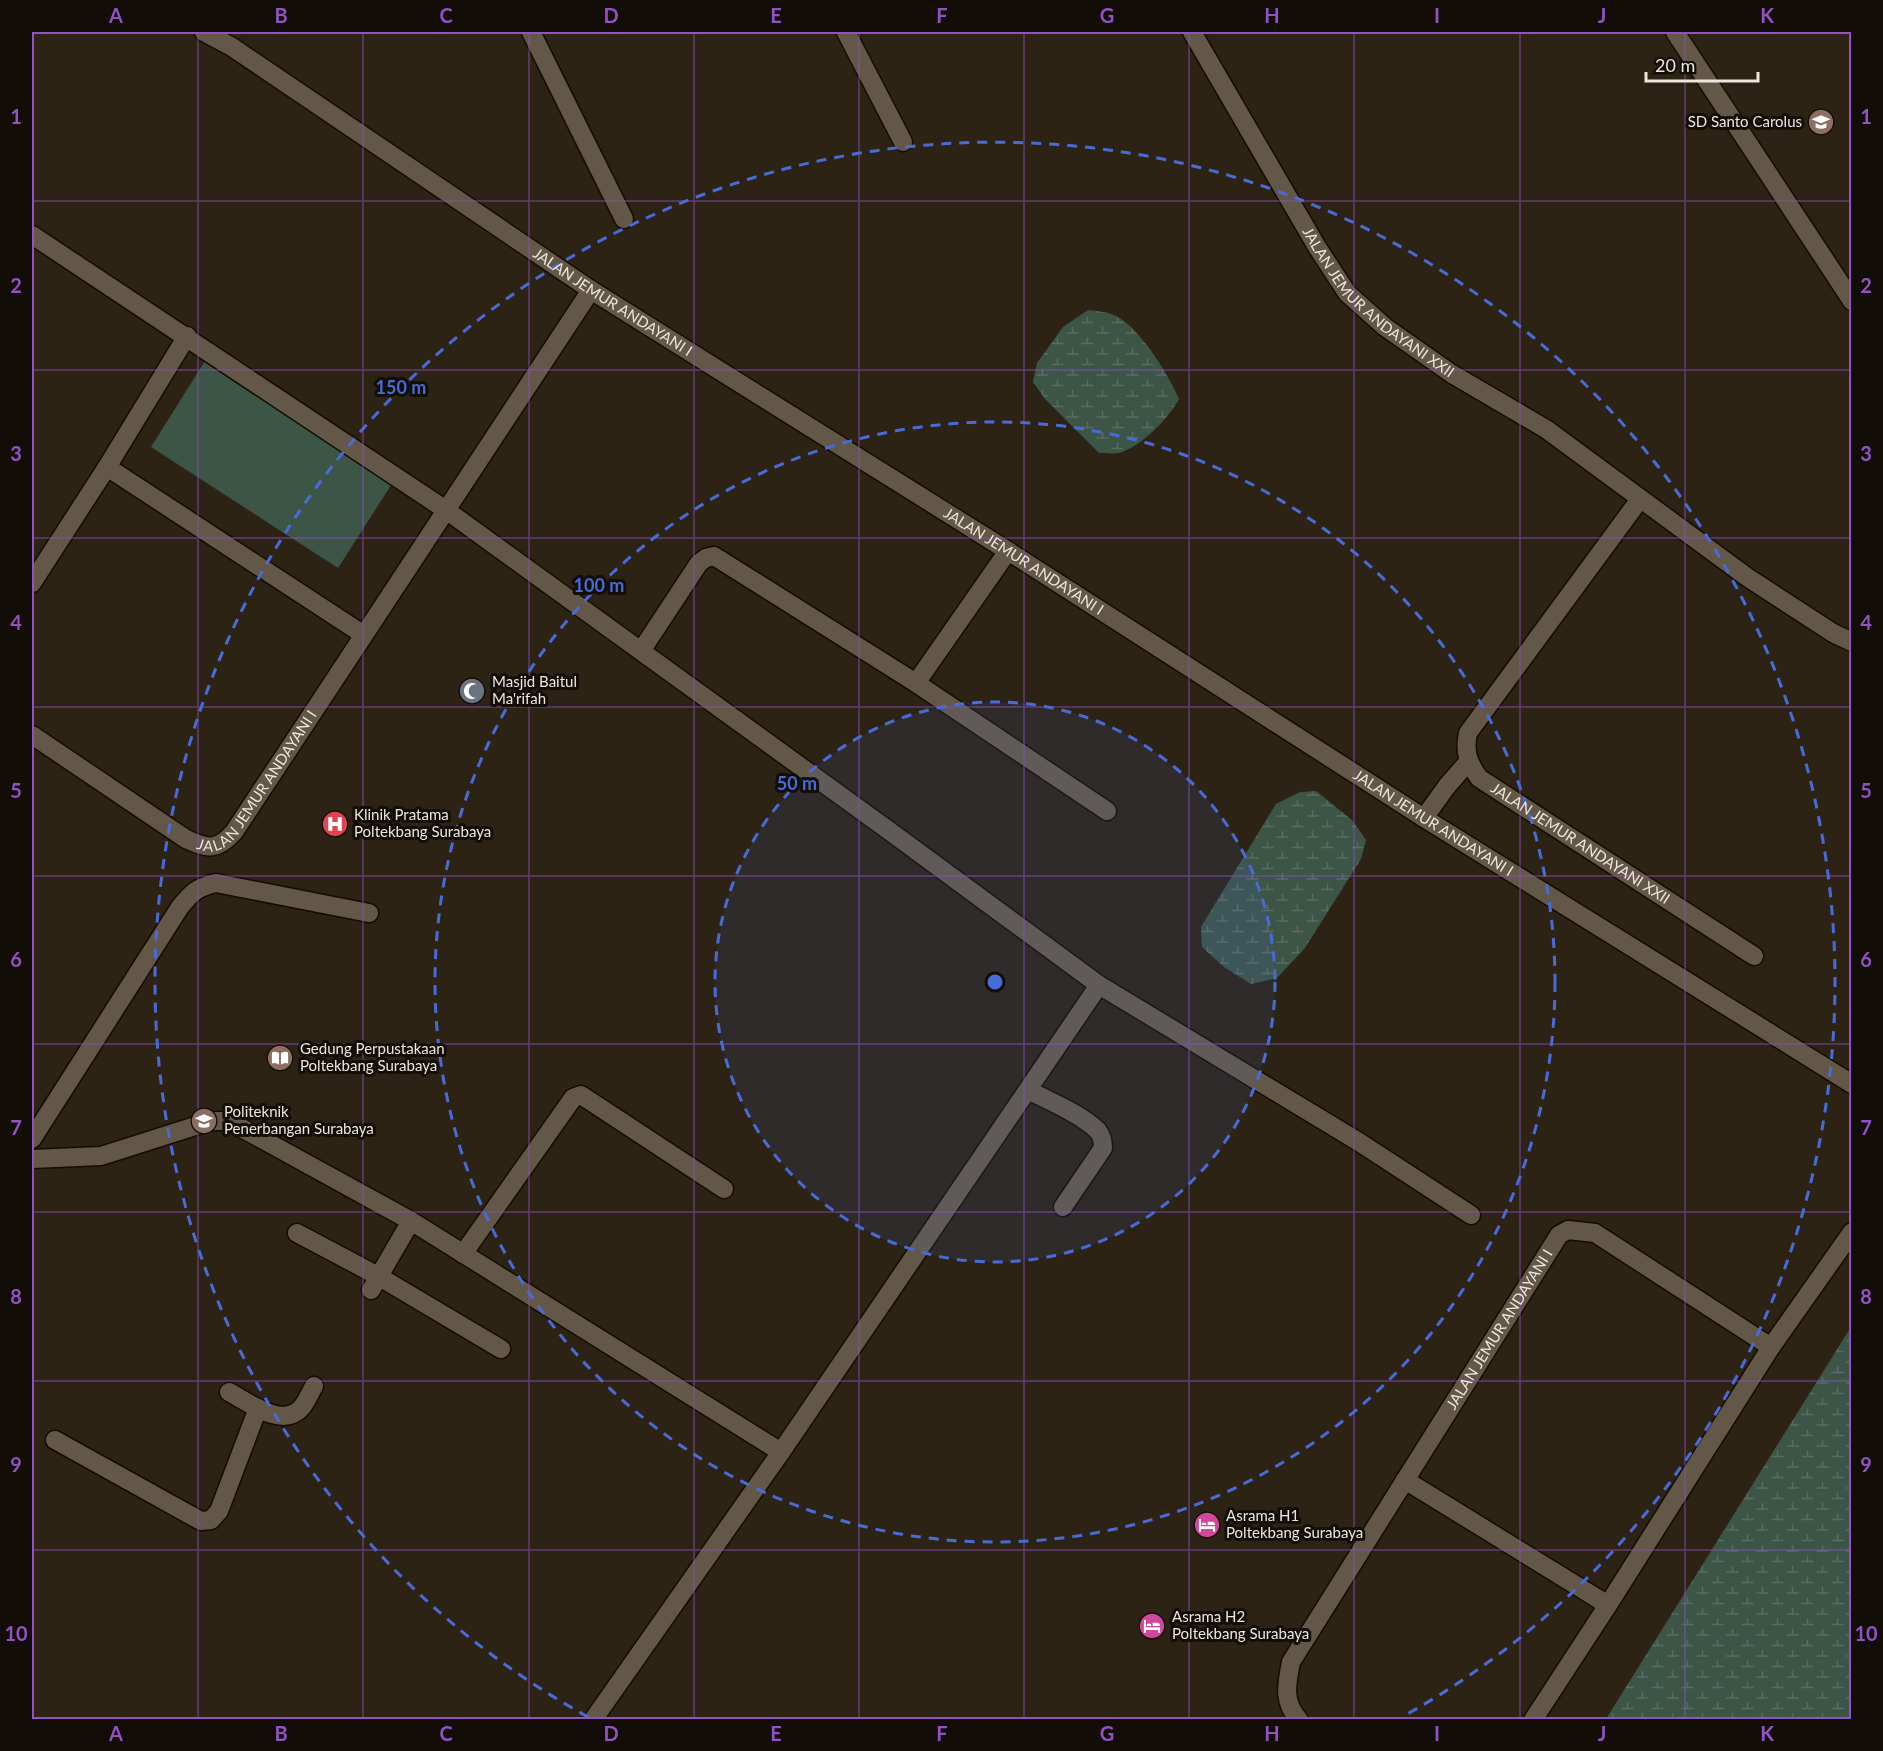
<svg xmlns="http://www.w3.org/2000/svg" width="1883" height="1751" viewBox="0 0 1883 1751" font-family="Lato,sans-serif">
	<style>
		.wetland { fill: url(#wetland-marsh) }
		.park { fill: #3c5547 }
		.lines { fill: none; stroke-linecap: round; stroke-linejoin: round }
		.lane-casing { stroke: #150c01; stroke-width: 21 }
		.street-casing { stroke: #150c01; stroke-width: 21 }
		.lane { stroke: #635847; stroke-width: 18 }
		.street { stroke: #635847; stroke-width: 18 }
		.grid { fill: none; stroke: #9251c5; stroke-width: 1.5; stroke-opacity: 0.55 }
		.ring { fill: none; stroke: #476cd9; stroke-width: 3; stroke-dasharray: 10 8 }
		.labels { text-anchor: middle; stroke-width: 6; stroke-linejoin: round; paint-order: stroke }
		.poi-label { font-size: 15px; fill: #ede6dd; stroke: #120d07; text-anchor: start }
		.street-label { font-size: 15px; fill: #ede6dd; stroke: #120d07 }
		.centre { fill: #476cd9; stroke: #120d07; stroke-width: 3 }
		.ring-label { font-size: 18px; text-anchor: middle; font-weight: bold; fill: #476cd9; stroke: #120d07; stroke-width: 6; stroke-linejoin: round; paint-order: stroke }
		.neatline { fill: none; stroke: #9251c5; stroke-width: 2 }
		.grid-label { font-size: 20px; text-anchor: middle; font-weight: bold; fill: #9251c5 }
	</style>
	<defs>
		<pattern id="wetland-marsh" width="20" height="14" patternUnits="userSpaceOnUse" patternTransform="scale(1.5)"><rect width="20" height="14" fill="#3c5547"/><path d="M1 5h8M5 5V1M11 12h8M15 12V8" fill="none" stroke="#586d61"/></pattern>
	</defs>
	<rect width="100%" height="100%" fill="#2d2314"/>
	<g class="wetland">
		<path d="M 1088,310 C 1097,311 1108,312 1116,316 C 1141,329 1168,374 1179,399 C 1168,419 1142,446 1119,453 C 1113,454 1105,453 1099,453 L 1045,399 L 1033,382 L 1037,363 L 1063,327 Z"/>
		<path d="M 1316,791 L 1352,820 L 1366,840 L 1361,859 L 1305,948 L 1277,978 L 1251,984 L 1224,967 L 1202,947 L 1201,927 L 1276,804 L 1300,792 Z"/>
		<path d="M 1851,1327 L 1851,1719 L 1606,1719 Z"/>
	</g>
	<path class="park" d="M 205,361 L 393,482 L 338,568 L 151,447 Z"/>
	<g class="lines">
		<g class="lane-casing">
			<g id="lane">
				<path d="M 1028,1090 C 1047,1100 1083,1115 1098,1131 C 1102,1136 1103,1142 1103,1148 L 1063,1207"/>
				<path d="M 32,1139 L 180,907 C 192,892 198,887 216,883 L 369,913"/>
				<path d="M 32,1159 L 101,1156 L 211,1121 L 224,1121 L 238,1126 L 411,1221 L 781,1452"/>
				<path d="M 297,1233 L 378,1276 L 501,1349"/>
				<path d="M 463,1254 L 573,1098 L 581,1095 L 724,1189"/>
				<path d="M 371,1290 L 411,1221"/>
				<path d="M 229,1392 C 248,1402 283,1430 302,1407 C 307,1401 310,1393 314,1386"/>
				<path d="M 55,1440 L 201,1521 L 211,1520 L 219,1511 L 258,1408"/>
				<path d="M 593,1720 L 781,1452 L 1099,985 L 1359,1142 L 1471,1215"/>
			</g>
		</g>
		<g class="street-casing">
			<g id="street">
				<path id="s1" d="M 204,32 L 232,47 L 591,290 L 1008,551 L 1424,818 L 1852,1084"/>
				<path d="M 531,32 L 624,219"/>
				<path d="M 846,32 L 903,142"/>
				<path id="s2" d="M 1192,32 L 1317,247 L 1347,293 L 1385,327 L 1452,374 L 1546,429 L 1747,577 L 1833,633 L 1852,642"/>
				<path d="M 1675,32 L 1852,301"/>
				<path d="M 32,235 L 446,510 L 884,827 L 1099,985"/>
				<path d="M 107,467 L 364,635 L 591,290"/>
				<path id="s3" d="M 1640,499 L 1468,733 C 1464,752 1468,762 1479,778 L 1754,956"/>
				<path d="M 32,583 L 107,467 L 187,336"/>
				<path d="M 641,651 L 699,563 L 706,558 L 714,556 L 916,683 L 1008,551"/>
				<path d="M 916,683 L 1107,811"/>
				<path id="s4" d="M 32,735 L 186,839 C 208,849 217,851 234,832 L 364,635"/>
				<path d="M 1424,818 L 1447,786 L 1468,762"/>
				<path d="M 1405,1480 L 1608,1605"/>
				<path id="s5" d="M 1299,1720 C 1282,1701 1287,1684 1291,1662 L 1559,1235 L 1568,1230 L 1595,1233 L 1771,1347"/>
				<path d="M 1533,1720 L 1608,1605 L 1771,1347 L 1852,1232"/>
			</g>
		</g>
		<use href="#lane" class="lane"/>
		<use href="#street" class="street"/>
	</g>
	<path class="grid" d="M 198,32 L 198,1720M 363,32 L 363,1720M 529,32 L 529,1720M 694,32 L 694,1720M 859,32 L 859,1720M 1024,32 L 1024,1720M 1189,32 L 1189,1720M 1354,32 L 1354,1720M 1520,32 L 1520,1720M 1685,32 L 1685,1720M 32,201 L 1852,201M 32,370 L 1852,370M 32,538 L 1852,538M 32,707 L 1852,707M 32,876 L 1852,876M 32,1044 L 1852,1044M 32,1212 L 1852,1212M 32,1381 L 1852,1381M 32,1550 L 1852,1550"/>
	<circle cx="995" cy="982" r="280" fill="#476cd9" fill-opacity=".12"/>
	<g class="ring">
		<circle cx="995" cy="982" r="280"/>
		<circle cx="995" cy="982" r="560"/>
		<path d="M588 1717A840 840 0 1 1 1402 1717"/>
	</g>
	<defs>
		<g id="school-disc" transform="scale(1.35)"><circle r="9.5" fill="#8d6e63" stroke="#120d07"/><path d="M0-5L7-2L0 1L-7-2ZM-4 1L0 2.5L4 1V4Q0 6-4 4Z" fill="#fff"/></g>
		<g id="mosque-disc" transform="scale(1.35)"><circle r="9.5" fill="#6b7280" stroke="#120d07"/><path d="M3.5-4.9A6 6 0 1 0 3.5 4.9A5 5 0 1 1 3.5-4.9Z" fill="#fff"/></g>
		<g id="hospital-disc" transform="scale(1.35)"><circle r="9.5" fill="#e0444e" stroke="#120d07"/><path d="M-5-5h3v3.5h4V-5h3V5h-3V1.5h-4V5h-3Z" fill="#fff"/></g>
		<g id="library-disc" transform="scale(1.35)"><circle r="9.5" fill="#8d6e63" stroke="#120d07"/><path d="M-6-4Q-3-5.5-.7-3.5V5Q-3 3-6 4ZM6-4Q3-5.5 .7-3.5V5Q3 3 6 4Z" fill="#fff"/></g>
		<g id="university-disc" transform="scale(1.35)"><circle r="9.5" fill="#8d6e63" stroke="#120d07"/><path d="M0-5L7-2L0 1L-7-2ZM-4 1L0 2.5L4 1V4Q0 6-4 4Z" fill="#fff"/></g>
		<g id="hotel-disc" transform="scale(1.35)"><circle r="9.5" fill="#d1479c" stroke="#120d07"/><path d="M-6-4.5h1.5V1H6V5H4.5V3h-9V5H-6ZM-4 0a1.8 1.8 0 1 1 3.6 0ZM.5 0V-2.5h3Q6-2.5 6 0Z" fill="#fff"/></g>
	</defs>
	<g fill-rule="evenodd">
		<use href="#school-disc" x="1821" y="122"/>
		<use href="#mosque-disc" x="472" y="691"/>
		<use href="#hospital-disc" x="335" y="824"/>
		<use href="#library-disc" x="280" y="1058"/>
		<use href="#university-disc" x="204" y="1121"/>
		<use href="#hotel-disc" x="1207" y="1525"/>
		<use href="#hotel-disc" x="1152" y="1626"/>
	</g>
	<g class="labels">
		<g class="poi-label">
			<text x="1802" y="127" text-anchor="end">SD Santo Carolus</text>
			<text x="492" y="687">Masjid Baitul<tspan x="492" dy="17">Ma'rifah</tspan></text>
			<text x="354" y="820">Klinik Pratama<tspan x="354" dy="17">Poltekbang Surabaya</tspan></text>
			<text x="300" y="1054">Gedung Perpustakaan<tspan x="300" dy="17">Poltekbang Surabaya</tspan></text>
			<text x="224" y="1117">Politeknik<tspan x="224" dy="17">Penerbangan Surabaya</tspan></text>
			<text x="1226" y="1521">Asrama H1<tspan x="1226" dy="17">Poltekbang Surabaya</tspan></text>
			<text x="1172" y="1622">Asrama H2<tspan x="1172" dy="17">Poltekbang Surabaya</tspan></text>
		</g>
		<g class="street-label">
			<text dy="5" stroke="none"><textPath href="#s2" startOffset="332">JALAN JEMUR ANDAYANI XXII</textPath></text>
			<text dy="5" stroke="none"><textPath href="#s1" startOffset="490">JALAN JEMUR ANDAYANI I</textPath></text>
			<text dy="5" stroke="none"><textPath href="#s1" startOffset="976">JALAN JEMUR ANDAYANI I</textPath></text>
			<text dy="5" stroke="none"><textPath href="#s4" startOffset="291">JALAN JEMUR ANDAYANI I</textPath></text>
			<text dy="5" stroke="none"><textPath href="#s1" startOffset="1462">JALAN JEMUR ANDAYANI I</textPath></text>
			<text dy="5" stroke="none"><textPath href="#s3" startOffset="459">JALAN JEMUR ANDAYANI XXII</textPath></text>
			<text dy="5" stroke="none"><textPath href="#s5" startOffset="454">JALAN JEMUR ANDAYANI I</textPath></text>
		</g>
	</g>
	<circle cx="995" cy="982" r="9" class="centre"/>
	<g class="ring-label">
		<text x="401" y="394">150 m</text>
		<text x="599" y="592">100 m</text>
		<text x="797" y="790">50 m</text>
	</g>
	<rect width="1883" height="1751" fill="none" stroke="#120d07" stroke-width="66"/>
	<path d="M1646 72v9h112v-9" fill="none" stroke="#ede6dd" stroke-width="3"/>
	<text x="1655" y="72" font-size="18" fill="#ede6dd" stroke="#120d07" stroke-width="4.5" paint-order="stroke">20 m</text>
	<rect x="33" y="33" width="1817" height="1685" class="neatline"/>
	<g class="grid-label">
		<text x="116" y="23">A</text>
		<text x="281" y="23">B</text>
		<text x="446" y="23">C</text>
		<text x="611" y="23">D</text>
		<text x="776" y="23">E</text>
		<text x="942" y="23">F</text>
		<text x="1107" y="23">G</text>
		<text x="1272" y="23">H</text>
		<text x="1437" y="23">I</text>
		<text x="1602" y="23">J</text>
		<text x="1767" y="23">K</text>
		<text x="16" y="124">1</text>
		<text x="1866" y="124">1</text>
		<text x="16" y="293">2</text>
		<text x="1866" y="293">2</text>
		<text x="16" y="461">3</text>
		<text x="1866" y="461">3</text>
		<text x="16" y="630">4</text>
		<text x="1866" y="630">4</text>
		<text x="16" y="798">5</text>
		<text x="1866" y="798">5</text>
		<text x="16" y="967">6</text>
		<text x="1866" y="967">6</text>
		<text x="16" y="1135">7</text>
		<text x="1866" y="1135">7</text>
		<text x="16" y="1304">8</text>
		<text x="1866" y="1304">8</text>
		<text x="16" y="1472">9</text>
		<text x="1866" y="1472">9</text>
		<text x="16" y="1641">10</text>
		<text x="1866" y="1641">10</text>
		<text x="116" y="1741">A</text>
		<text x="281" y="1741">B</text>
		<text x="446" y="1741">C</text>
		<text x="611" y="1741">D</text>
		<text x="776" y="1741">E</text>
		<text x="942" y="1741">F</text>
		<text x="1107" y="1741">G</text>
		<text x="1272" y="1741">H</text>
		<text x="1437" y="1741">I</text>
		<text x="1602" y="1741">J</text>
		<text x="1767" y="1741">K</text>
	</g>
</svg>
